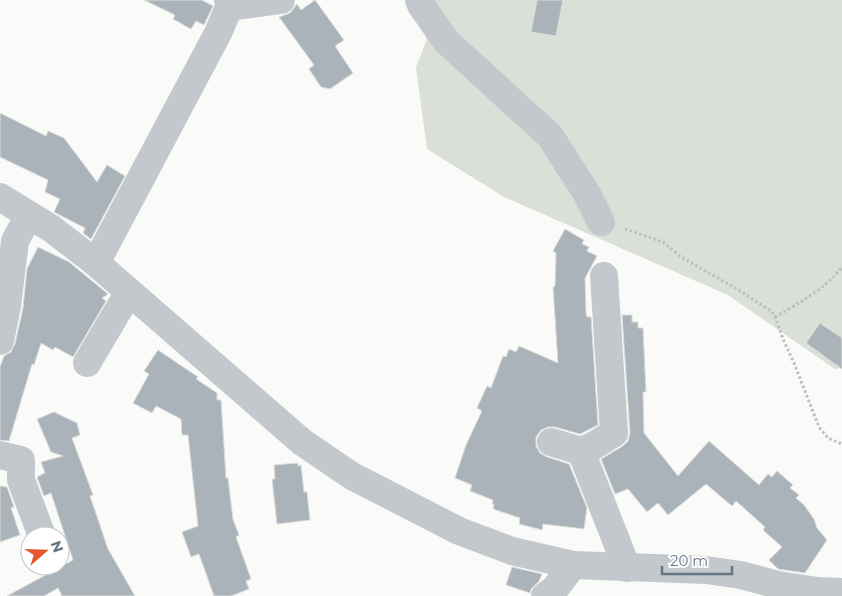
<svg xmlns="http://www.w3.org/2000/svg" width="842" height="596" viewBox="0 0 842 596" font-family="Montserrat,sans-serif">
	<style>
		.green { fill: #dadfd7 }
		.building { fill: #aab3b9; stroke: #dcdcda }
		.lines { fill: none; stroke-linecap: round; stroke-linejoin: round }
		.path { stroke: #bbbfc2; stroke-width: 3; stroke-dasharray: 2.5 2.5; stroke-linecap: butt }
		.minor { stroke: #c3c8cc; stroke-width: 28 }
	</style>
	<rect width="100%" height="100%" fill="#fafaf8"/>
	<path class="green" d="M 430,0 L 842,0 L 842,368 L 835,369 L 728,295 L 504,197 L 427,149 L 416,68 L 432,24 Z"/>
	<g class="building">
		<path d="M 144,0 L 202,0 L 213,6 L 204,25 L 196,21 L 191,29 L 173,19 L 175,15 Z"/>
		<path d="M 315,0 L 344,40 L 335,46 L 353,73 L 330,89 L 321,87 L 309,69 L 314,65 L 279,17 L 290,13 L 297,4 L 301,10 Z"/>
		<path d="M 537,0 L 563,0 L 556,36 L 531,32 Z"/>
		<path d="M 0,113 L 46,136 L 48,131 L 64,138 L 97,182 L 107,165 L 125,176 L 91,239 L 83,233 L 85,228 L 54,212 L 60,199 L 45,192 L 48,180 L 0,157 Z"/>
		<path d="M 565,229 L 584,240 L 582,244 L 589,247 L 587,251 L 597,256 L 585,278 L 586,313 L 587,317 L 591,317 L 598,425 L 580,434 L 555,427 L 548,427 L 541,430 L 536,437 L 536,446 L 540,453 L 547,457 L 569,464 L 587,508 L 584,529 L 543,524 L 542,530 L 519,524 L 520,518 L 493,509 L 494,504 L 492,504 L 493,500 L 470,491 L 472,485 L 455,478 L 466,445 L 482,411 L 477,408 L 487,386 L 491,388 L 503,356 L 506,357 L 509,349 L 516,352 L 519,346 L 558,363 L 553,287 L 555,286 L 556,253 L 553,251 Z"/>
		<path d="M 38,247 L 69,262 L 108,294 L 102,298 L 106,301 L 73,357 L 55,347 L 53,350 L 41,343 L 34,365 L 32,364 L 9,441 L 0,440 L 0,367 L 4,356 L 11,352 L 15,344 L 23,308 L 27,269 Z"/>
		<path d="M 622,315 L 632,315 L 632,322 L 638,322 L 638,328 L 643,328 L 646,392 L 643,392 L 644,433 L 678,476 L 709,441 L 759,485 L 768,474 L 772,477 L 777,471 L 793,485 L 790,488 L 799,495 L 796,498 L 804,505 L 814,519 L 817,528 L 827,540 L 805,573 L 778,569 L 769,560 L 782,547 L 763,530 L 765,527 L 736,501 L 732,506 L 706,484 L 668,515 L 658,503 L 647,512 L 628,489 L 615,494 L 601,459 L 623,446 L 628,441 L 630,433 Z"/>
		<path d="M 820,323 L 842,338 L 842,369 L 806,343 Z"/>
		<path d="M 158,350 L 198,377 L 196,379 L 217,393 L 217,400 L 221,400 L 226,478 L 228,478 L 233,519 L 239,535 L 236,537 L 251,579 L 246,581 L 249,589 L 231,596 L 214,596 L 199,554 L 191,557 L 182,532 L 198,526 L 188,435 L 182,435 L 181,419 L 156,406 L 152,413 L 133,403 L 149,374 L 144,371 Z"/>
		<path d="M 54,412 L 77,423 L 80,435 L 72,438 L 93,495 L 90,496 L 108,549 L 135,596 L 62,596 L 58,588 L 44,596 L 7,596 L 73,560 L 51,493 L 44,496 L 37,477 L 45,473 L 41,462 L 63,456 L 51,452 L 37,419 Z"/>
		<path d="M 298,463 L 298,466 L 301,465 L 304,492 L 307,492 L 310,520 L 277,524 L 272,479 L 275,479 L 274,465 Z"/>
		<path d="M 0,486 L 7,487 L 14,507 L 11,508 L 20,535 L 0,542 Z"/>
		<path d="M 512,567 L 542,574 L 539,581 L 531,589 L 530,593 L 506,585 Z"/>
	</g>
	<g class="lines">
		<g class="path">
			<path d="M 625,229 L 663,242 L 681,257 L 737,289 L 771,311 L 775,317 L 783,339 L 794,363 L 819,427 L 828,438 L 842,444"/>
			<path d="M 775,317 C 799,303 825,289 842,267"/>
		</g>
		<g class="minor">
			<path d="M 419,0 L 421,5 L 446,41 L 550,136 L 587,194 L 601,222"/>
			<path d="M 229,7 L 281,0"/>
			<path d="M 0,197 L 52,229 L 96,263 L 302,442 L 352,476 L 459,531 L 512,551 L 573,565 L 706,570 L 741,575 L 778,585 L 818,591 L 842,592"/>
			<path d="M 96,263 L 218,33 L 229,7 L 228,0"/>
			<path d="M 604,276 L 614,433 L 593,446 L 581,451 L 627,568"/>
			<path d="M 0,341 L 7,306 L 15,241 L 29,215"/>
			<path d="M 87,363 L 129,292"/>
			<path d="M 551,442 L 581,451"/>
			<path d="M 0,455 L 21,460 L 21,480 L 42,536"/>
			<path d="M 545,596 L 554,590 L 573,565"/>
		</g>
	</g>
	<g transform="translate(45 551) rotate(70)"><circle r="24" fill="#ffffff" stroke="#c1c8cd"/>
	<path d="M0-4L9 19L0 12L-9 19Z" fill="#e4572e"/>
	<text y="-8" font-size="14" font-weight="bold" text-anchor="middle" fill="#657683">N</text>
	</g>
	<path d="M662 566v8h70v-8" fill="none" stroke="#657683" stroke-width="2.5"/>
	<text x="670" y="566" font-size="15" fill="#657683" stroke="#ffffff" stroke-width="4" paint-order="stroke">20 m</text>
</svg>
